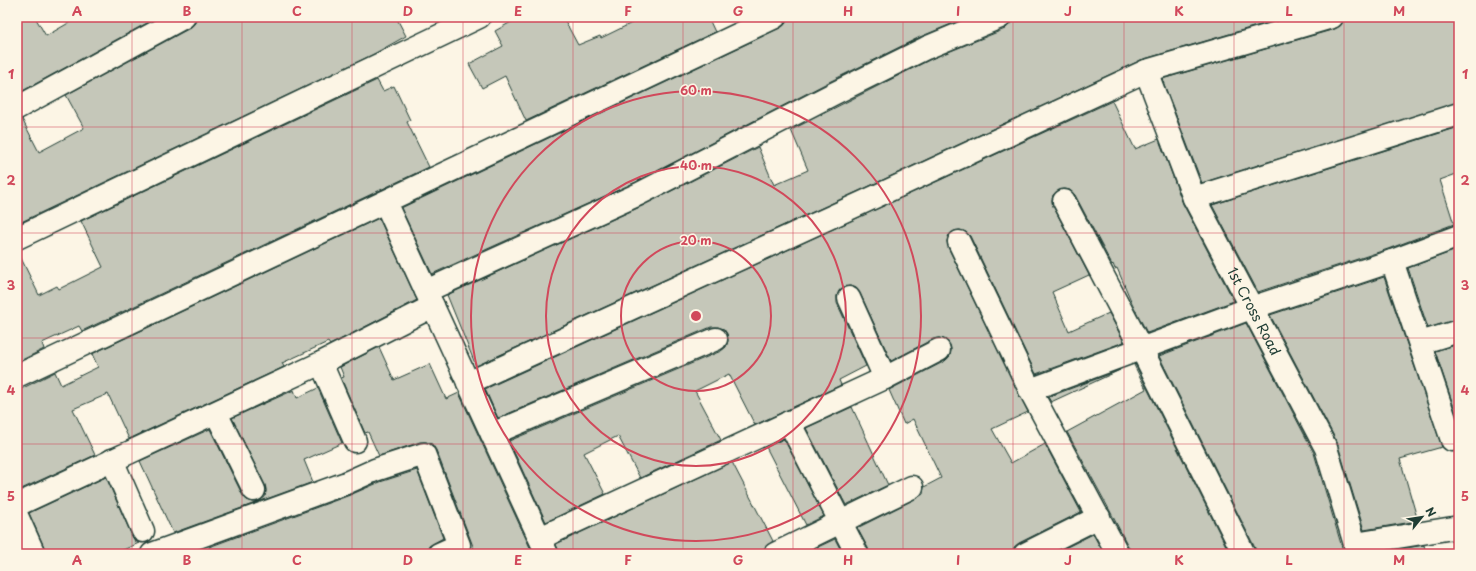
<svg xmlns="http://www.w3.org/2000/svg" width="1476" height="571" viewBox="0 0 1476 571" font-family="'Playpen Sans',sans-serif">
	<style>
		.building { fill: #c5c7b9; stroke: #1f3d34 }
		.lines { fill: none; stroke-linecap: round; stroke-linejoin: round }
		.minor-casing { stroke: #1f3d34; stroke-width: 25 }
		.minor { stroke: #fcf5e5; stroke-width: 22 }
		.grid { fill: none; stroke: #d1495b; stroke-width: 1; stroke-opacity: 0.55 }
		.ring { fill: none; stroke: #d1495b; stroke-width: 2 }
		.labels { text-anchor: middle; stroke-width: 3; stroke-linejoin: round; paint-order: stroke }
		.street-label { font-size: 14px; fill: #1f3d34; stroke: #fcf5e5 }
		.centre { fill: #d1495b; stroke: #fcf5e5; stroke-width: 2 }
		.ring-label { font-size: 12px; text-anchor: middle; font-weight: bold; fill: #d1495b; stroke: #fcf5e5; stroke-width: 3; stroke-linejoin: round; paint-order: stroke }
		.neatline { fill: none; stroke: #d1495b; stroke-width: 1.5 }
		.grid-label { font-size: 13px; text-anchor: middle; font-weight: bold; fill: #d1495b }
	</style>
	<rect width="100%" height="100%" fill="#fcf5e5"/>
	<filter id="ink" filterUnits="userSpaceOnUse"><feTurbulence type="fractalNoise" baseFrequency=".025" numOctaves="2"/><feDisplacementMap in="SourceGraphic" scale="8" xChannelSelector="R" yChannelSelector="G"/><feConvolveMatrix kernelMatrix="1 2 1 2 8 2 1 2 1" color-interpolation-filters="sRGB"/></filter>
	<g filter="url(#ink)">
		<g class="building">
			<path d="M 17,17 L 35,17 L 46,36 L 79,17 L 158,17 L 17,94 Z"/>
			<path d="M 196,17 L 396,17 L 406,36 L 372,55 L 17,224 L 17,120 L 22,119 L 39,152 L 84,128 L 66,95 L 190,28 L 195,23 Z"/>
			<path d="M 520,17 L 563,17 L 578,45 L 600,36 L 601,38 L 644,17 L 708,17 L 715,32 L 526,121 L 505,76 L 482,88 L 469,64 L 503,46 L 495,31 Z"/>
			<path d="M 791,17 L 968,17 L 920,37 L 829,82 L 634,183 L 432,274 L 401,208 L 780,28 L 785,24 L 787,19 Z"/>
			<path d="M 1012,17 L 1287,17 L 1141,60 L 861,190 L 476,366 L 447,295 L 644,205 L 758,147 L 774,185 L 808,170 L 791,130 L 931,59 L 1005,29 L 1010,24 Z"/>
			<path d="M 1344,17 L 1453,17 L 1459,35 L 1459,102 L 1202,183 L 1162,79 L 1335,29 L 1341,25 Z"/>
			<path d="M 377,80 L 383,91 L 394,86 L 410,120 L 407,122 L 429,167 L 82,331 L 79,326 L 42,343 L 44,349 L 20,361 L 17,353 L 17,250 L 39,295 L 57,286 L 59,289 L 103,267 L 81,221 Z"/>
			<path d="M 1112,101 L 1135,149 L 1159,139 L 1183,204 L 1234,301 L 1147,333 L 1132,303 L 1117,268 L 1115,269 L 1113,264 L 1112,265 L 1075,195 L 1070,190 L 1065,189 L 1059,190 L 1053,195 L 1052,200 L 1053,206 L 1089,275 L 1052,292 L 1069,331 L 1109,313 L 1124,342 L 1036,374 L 970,236 L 966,232 L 960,230 L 954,231 L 949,235 L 947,241 L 948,247 L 1028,412 L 992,429 L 1011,463 L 1045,444 L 1081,512 L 1019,543 L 1014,547 L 1013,554 L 869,554 L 868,548 L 857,528 L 917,498 L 923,494 L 924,487 L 941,478 L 913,419 L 904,424 L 889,390 L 945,361 L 950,356 L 951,350 L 950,345 L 946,340 L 939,338 L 933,339 L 891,361 L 860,293 L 856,288 L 850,286 L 844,287 L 839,291 L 837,296 L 837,303 L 866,366 L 839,380 L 841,385 L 755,425 L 729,374 L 695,391 L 721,440 L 640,478 L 618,436 L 584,453 L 605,494 L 546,522 L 509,441 L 721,351 L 726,347 L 728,341 L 727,334 L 724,329 L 718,327 L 711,327 L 498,418 L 485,389 Z"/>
			<path d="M 1459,127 L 1459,173 L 1440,180 L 1454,224 L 1388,249 L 1258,292 L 1212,205 Z"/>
			<path d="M 379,218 L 417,300 L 330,345 L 328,342 L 282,363 L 284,367 L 129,439 L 108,394 L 73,409 L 95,455 L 17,491 L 17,391 L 55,372 L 61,385 L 98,367 L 92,354 Z"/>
			<path d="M 1459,249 L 1459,319 L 1428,328 L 1408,268 Z"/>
			<path d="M 1384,277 L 1442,447 L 1400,459 L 1418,521 L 1364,530 L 1337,442 L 1270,315 Z"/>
			<path d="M 1246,323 L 1314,453 L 1344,554 L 1256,554 L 1255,548 L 1159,356 Z"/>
			<path d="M 1459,344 L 1459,422 L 1435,351 Z"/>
			<path d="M 379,347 L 394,380 L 430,364 L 446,399 L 459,393 L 533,554 L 476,554 L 436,450 L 432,444 L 426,442 L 420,442 L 379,456 L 368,432 L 365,433 L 341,378 L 344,377 L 340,367 Z"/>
			<path d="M 1135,364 L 1230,554 L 1130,554 L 1129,548 L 1110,511 L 1067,432 L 1146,389 L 1134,365 Z"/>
			<path d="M 1120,370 L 1051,402 L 1048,397 Z"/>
			<path d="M 318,388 L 342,443 L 304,460 L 313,482 L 173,533 L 140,461 L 210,429 L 243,496 L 247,500 L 253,502 L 259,501 L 265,497 L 266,491 L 265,485 L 232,418 L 294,390 L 297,398 Z"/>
			<path d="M 852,407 L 888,485 L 846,505 L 806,428 Z"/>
			<path d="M 784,439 L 824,516 L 806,525 L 766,447 Z"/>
			<path d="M 732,462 L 773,541 L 765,547 L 763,554 L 559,554 L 556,544 Z"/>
			<path d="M 417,470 L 443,538 L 429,546 L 427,552 L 422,554 L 211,554 L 209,547 L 350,495 L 380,482 Z"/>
			<path d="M 106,477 L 132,536 L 135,541 L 139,543 L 114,554 L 46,554 L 45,549 L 29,513 Z"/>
			<path d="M 1093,534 L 1104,554 L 1053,554 Z"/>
			<path d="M 835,539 L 843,554 L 803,554 Z"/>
			<path d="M 1424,545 L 1426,554 L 1371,554 Z"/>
		</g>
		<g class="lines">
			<g class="minor-casing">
				<g id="minor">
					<path id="s1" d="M 1146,71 L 1194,198 L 1326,448 L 1355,544 L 1357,554"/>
					<path d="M 17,108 L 184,17"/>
					<path d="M 1194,198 L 1459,114"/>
					<path d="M 1064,201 L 1141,348 L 1244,554"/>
					<path d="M 385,202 L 547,554"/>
					<path d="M 17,238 L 479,17"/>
					<path d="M 959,242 L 1030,390 L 1118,554"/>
					<path d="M 1392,261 L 1452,440 L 1459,438"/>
					<path d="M 426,291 L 639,194 L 835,93 L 926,48 L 1000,17"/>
					<path d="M 849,298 L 885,378 L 939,350"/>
					<path d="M 1420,343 L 1459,331"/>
					<path d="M 321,363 L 355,441"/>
					<path d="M 17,376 L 775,17"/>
					<path d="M 468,383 L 866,201 L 1146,71 L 1332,17"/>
					<path d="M 1030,390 L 1251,308 L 1392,261 L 1459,236"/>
					<path d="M 216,413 L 254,490"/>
					<path d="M 789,422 L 857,554"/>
					<path d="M 492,434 L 716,339"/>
					<path d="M 112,460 L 143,531"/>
					<path d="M 17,505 L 321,363 L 433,306"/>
					<path d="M 17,516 L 34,554"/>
					<path d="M 540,538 L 885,378"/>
					<path d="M 1355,544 L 1459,527"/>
					<path d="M 152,554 L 346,483 L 375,470 L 424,454 L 459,545 L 439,554"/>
					<path d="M 775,554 L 912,487"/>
					<path d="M 1025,554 L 1099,517"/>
				</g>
			</g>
			<use href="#minor" class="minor"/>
		</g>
	</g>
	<path class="grid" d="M 132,17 L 132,554M 242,17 L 242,554M 352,17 L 352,554M 463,17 L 463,554M 573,17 L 573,554M 683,17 L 683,554M 793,17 L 793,554M 903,17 L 903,554M 1013,17 L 1013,554M 1124,17 L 1124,554M 1234,17 L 1234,554M 1344,17 L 1344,554M 17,127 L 1459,127M 17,233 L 1459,233M 17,338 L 1459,338M 17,444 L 1459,444"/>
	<g class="ring">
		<circle cx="696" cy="316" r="75"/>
		<circle cx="696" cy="316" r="150"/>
		<circle cx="696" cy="316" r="225"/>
	</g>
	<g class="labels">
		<g class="street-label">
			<text dy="5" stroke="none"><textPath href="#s1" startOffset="264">1st Cross Road</textPath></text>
		</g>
	</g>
	<circle cx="696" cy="316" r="6" class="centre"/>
	<g class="ring-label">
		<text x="696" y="95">60 m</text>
		<text x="696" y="170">40 m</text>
		<text x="696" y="245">20 m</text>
	</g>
	<rect width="1476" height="571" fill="none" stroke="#fcf5e5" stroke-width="44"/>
	<g transform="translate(1422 517) rotate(60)" stroke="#fcf5e5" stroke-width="3" paint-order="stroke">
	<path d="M0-3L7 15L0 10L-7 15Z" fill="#1f3d34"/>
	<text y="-6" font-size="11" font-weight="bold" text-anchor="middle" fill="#1f3d34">N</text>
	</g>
	<rect x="22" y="22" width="1432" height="527" class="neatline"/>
	<g class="grid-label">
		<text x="77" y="16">A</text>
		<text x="187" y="16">B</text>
		<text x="297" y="16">C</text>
		<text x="408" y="16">D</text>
		<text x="518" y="16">E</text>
		<text x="628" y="16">F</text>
		<text x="738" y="16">G</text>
		<text x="848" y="16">H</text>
		<text x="958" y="16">I</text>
		<text x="1068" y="16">J</text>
		<text x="1179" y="16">K</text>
		<text x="1289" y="16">L</text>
		<text x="1399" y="16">M</text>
		<text x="11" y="79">1</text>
		<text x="1465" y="79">1</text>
		<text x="11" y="185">2</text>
		<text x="1465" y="185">2</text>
		<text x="11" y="290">3</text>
		<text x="1465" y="290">3</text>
		<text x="11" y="395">4</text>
		<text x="1465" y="395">4</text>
		<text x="11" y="501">5</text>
		<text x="1465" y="501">5</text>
		<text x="77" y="565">A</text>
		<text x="187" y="565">B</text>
		<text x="297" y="565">C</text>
		<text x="408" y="565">D</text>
		<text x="518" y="565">E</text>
		<text x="628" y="565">F</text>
		<text x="738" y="565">G</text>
		<text x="848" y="565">H</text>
		<text x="958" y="565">I</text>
		<text x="1068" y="565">J</text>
		<text x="1179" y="565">K</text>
		<text x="1289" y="565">L</text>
		<text x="1399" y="565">M</text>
	</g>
</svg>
